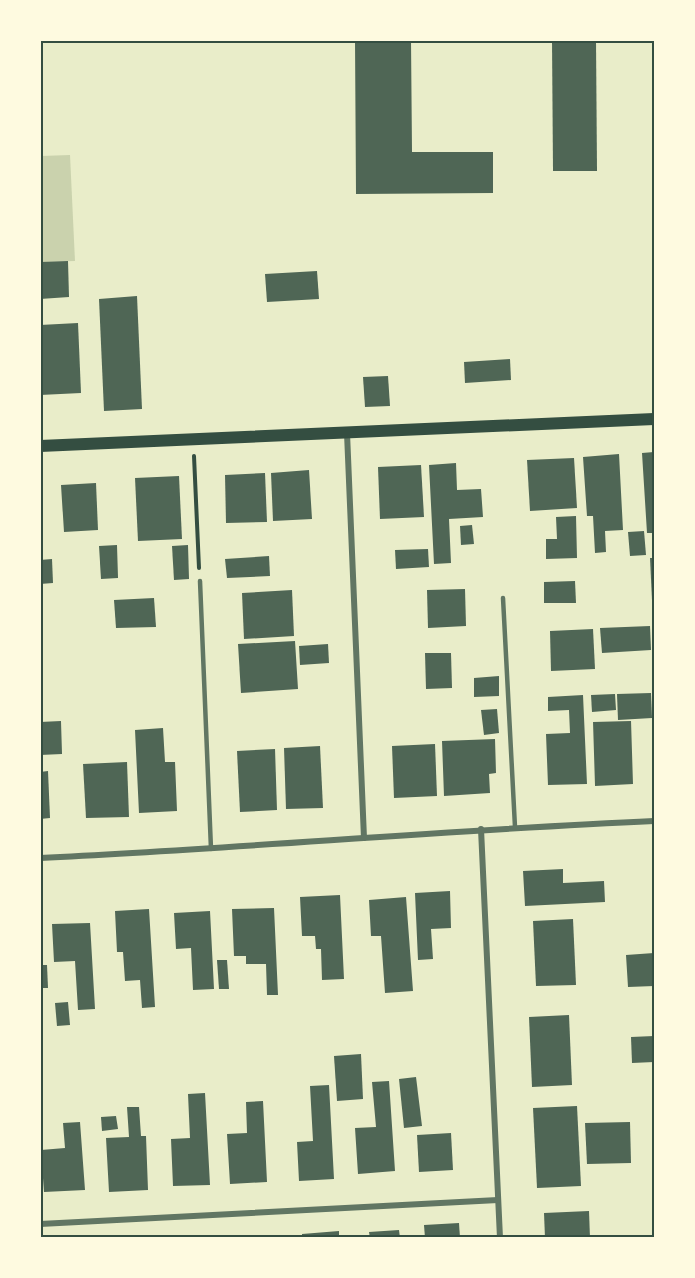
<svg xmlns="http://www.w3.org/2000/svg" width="695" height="1278" viewBox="0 0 695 1278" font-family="'Open Sans',sans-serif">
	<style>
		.green { fill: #cad2ad }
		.building { fill: #4f6655 }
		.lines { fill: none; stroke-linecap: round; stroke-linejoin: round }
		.path { stroke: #344e41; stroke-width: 4 }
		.service { stroke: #617663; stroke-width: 4.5 }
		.minor { stroke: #617663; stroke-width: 6 }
		.secondary { stroke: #344e41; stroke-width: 12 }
		.neatline { fill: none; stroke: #344e41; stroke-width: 2 }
	</style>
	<rect width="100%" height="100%" fill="#e9edc9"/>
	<path class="green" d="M 70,155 L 75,261 L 41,262 L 41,156 Z"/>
	<g class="building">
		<path d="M 355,40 L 411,40 L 412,152 L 493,152 L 493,193 L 356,194 Z"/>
		<path d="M 552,40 L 596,40 L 597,171 L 553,171 Z"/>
		<path d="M 68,261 L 69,297 L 40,299 L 40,262 Z"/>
		<path d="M 317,271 L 319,299 L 267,302 L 265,274 Z"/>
		<path d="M 137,296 L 142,409 L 104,411 L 99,299 Z"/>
		<path d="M 78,323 L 81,393 L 40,395 L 40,325 Z"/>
		<path d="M 510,359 L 511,380 L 465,383 L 464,362 Z"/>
		<path d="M 388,376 L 390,406 L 365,407 L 363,377 Z"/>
		<path d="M 654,452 L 654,533 L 647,533 L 642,453 Z"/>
		<path d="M 619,454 L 623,530 L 605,531 L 606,552 L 595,553 L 593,516 L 587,516 L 583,457 Z"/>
		<path d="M 574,458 L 577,508 L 530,511 L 527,460 Z"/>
		<path d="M 456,463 L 457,490 L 481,489 L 483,517 L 449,519 L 451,563 L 434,564 L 429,465 Z"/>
		<path d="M 421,465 L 424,517 L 380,519 L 378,467 Z"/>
		<path d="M 309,470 L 312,519 L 273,521 L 271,473 Z"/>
		<path d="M 265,473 L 267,522 L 226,523 L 225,475 Z"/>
		<path d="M 179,476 L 182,539 L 138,541 L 135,478 Z"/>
		<path d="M 96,483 L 98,530 L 64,532 L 61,485 Z"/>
		<path d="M 576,516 L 577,558 L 546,559 L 546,539 L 557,539 L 556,517 Z"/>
		<path d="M 472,525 L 474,544 L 461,545 L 460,526 Z"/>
		<path d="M 644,531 L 646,555 L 630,556 L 628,532 Z"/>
		<path d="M 117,545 L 118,578 L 101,579 L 99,546 Z"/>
		<path d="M 188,545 L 189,579 L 174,580 L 172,546 Z"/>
		<path d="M 428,549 L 429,567 L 396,569 L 395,550 Z"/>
		<path d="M 269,556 L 270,576 L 227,578 L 225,559 Z"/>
		<path d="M 650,558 L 654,558 L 654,600 L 652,600 Z"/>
		<path d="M 52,559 L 53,583 L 40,584 L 40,560 Z"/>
		<path d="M 575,581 L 576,603 L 544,603 L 544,582 Z"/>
		<path d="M 465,589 L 466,626 L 428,628 L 427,590 Z"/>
		<path d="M 292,590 L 294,636 L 244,639 L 242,593 Z"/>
		<path d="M 154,598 L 156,627 L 116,628 L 114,600 Z"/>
		<path d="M 650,626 L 651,650 L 602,653 L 600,628 Z"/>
		<path d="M 593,629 L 595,669 L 551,671 L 550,631 Z"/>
		<path d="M 295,641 L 298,689 L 241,693 L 238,644 Z"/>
		<path d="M 328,644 L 329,663 L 300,665 L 299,646 Z"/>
		<path d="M 425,653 L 451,653 L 452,688 L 426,689 Z"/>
		<path d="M 499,676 L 499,696 L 474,697 L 474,678 Z"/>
		<path d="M 651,693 L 652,718 L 618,720 L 617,694 Z"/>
		<path d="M 615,694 L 616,710 L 592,712 L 591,695 Z"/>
		<path d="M 583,695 L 587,784 L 548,785 L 546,734 L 570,733 L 569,710 L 548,711 L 548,697 Z"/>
		<path d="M 497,709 L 499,733 L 484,735 L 481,710 Z"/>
		<path d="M 61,721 L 62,754 L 40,755 L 40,722 Z"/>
		<path d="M 631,721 L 633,784 L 595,786 L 593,722 Z"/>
		<path d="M 163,728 L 165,762 L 175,762 L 177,811 L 139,813 L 135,730 Z"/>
		<path d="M 495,739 L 496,773 L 489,774 L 490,793 L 444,796 L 442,741 Z"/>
		<path d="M 435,744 L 437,796 L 394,798 L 392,746 Z"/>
		<path d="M 320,746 L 323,808 L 286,809 L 284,748 Z"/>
		<path d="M 275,749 L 277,810 L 240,812 L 237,751 Z"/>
		<path d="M 127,762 L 129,817 L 86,818 L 83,764 Z"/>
		<path d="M 48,771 L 50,818 L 40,819 L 40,772 Z"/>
		<path d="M 563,869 L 563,883 L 604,881 L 605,902 L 525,906 L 523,871 Z"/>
		<path d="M 450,891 L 451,928 L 431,929 L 433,959 L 418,960 L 415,893 Z"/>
		<path d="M 340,895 L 344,979 L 322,980 L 321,949 L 316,949 L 315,936 L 302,936 L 300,897 Z"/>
		<path d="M 406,897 L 413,991 L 385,993 L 381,936 L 371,936 L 369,900 Z"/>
		<path d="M 274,908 L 278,995 L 267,995 L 266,964 L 246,964 L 246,956 L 234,956 L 232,909 Z"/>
		<path d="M 149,909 L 155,1007 L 142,1008 L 140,980 L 125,981 L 123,952 L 117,952 L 115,911 Z"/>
		<path d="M 210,911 L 214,989 L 193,990 L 191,948 L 176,949 L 174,913 Z"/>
		<path d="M 573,919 L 576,985 L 536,986 L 533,921 Z"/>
		<path d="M 90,923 L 95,1009 L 78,1010 L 75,961 L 54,962 L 52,924 Z"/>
		<path d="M 654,953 L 654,986 L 628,987 L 626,955 Z"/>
		<path d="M 217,960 L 227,960 L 229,989 L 219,989 Z"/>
		<path d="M 40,965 L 47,965 L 48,988 L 40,988 Z"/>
		<path d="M 68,1002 L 70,1025 L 57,1026 L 55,1003 Z"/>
		<path d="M 569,1015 L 572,1085 L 532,1087 L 529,1017 Z"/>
		<path d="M 654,1036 L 654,1062 L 632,1063 L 631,1037 Z"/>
		<path d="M 361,1054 L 363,1099 L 337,1101 L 334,1056 Z"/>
		<path d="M 416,1077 L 422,1126 L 404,1128 L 399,1079 Z"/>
		<path d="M 389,1081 L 395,1171 L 358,1174 L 355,1128 L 376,1127 L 372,1082 Z"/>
		<path d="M 329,1085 L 334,1179 L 299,1181 L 297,1142 L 313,1141 L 310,1086 Z"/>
		<path d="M 205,1093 L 210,1185 L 173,1186 L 171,1139 L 190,1138 L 188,1094 Z"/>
		<path d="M 263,1101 L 267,1182 L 230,1184 L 227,1134 L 247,1133 L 246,1102 Z"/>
		<path d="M 577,1106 L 581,1186 L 537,1188 L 533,1108 Z"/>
		<path d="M 127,1107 L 139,1107 L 141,1136 L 146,1136 L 148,1190 L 109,1192 L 106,1138 L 129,1137 Z"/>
		<path d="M 116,1116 L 118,1129 L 102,1131 L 101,1117 Z"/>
		<path d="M 80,1122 L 85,1190 L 44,1192 L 41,1150 L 65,1148 L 63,1123 Z"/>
		<path d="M 630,1122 L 631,1163 L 587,1164 L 585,1123 Z"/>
		<path d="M 451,1133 L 453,1170 L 419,1172 L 417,1135 Z"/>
		<path d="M 589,1211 L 590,1238 L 545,1238 L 544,1213 Z"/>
		<path d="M 459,1223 L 460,1238 L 425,1238 L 424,1225 Z"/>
		<path d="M 399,1230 L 400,1238 L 370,1238 L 369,1232 Z"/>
		<path d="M 339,1231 L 339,1238 L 302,1238 L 302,1234 Z"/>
	</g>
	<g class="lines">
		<path class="path" d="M 194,456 L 199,568"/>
		<g class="service">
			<path d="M 200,581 L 211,849"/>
			<path d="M 503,598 L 515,827"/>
		</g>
		<g class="minor">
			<path d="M 347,433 L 364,838"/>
			<path d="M 481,829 L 500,1238"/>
			<path d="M 40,858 C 245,848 450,830 654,821"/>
			<path d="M 40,1224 L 498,1200"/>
		</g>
		<path class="secondary" d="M 40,446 L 654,419"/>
	</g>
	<rect width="695" height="1278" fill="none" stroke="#fefae0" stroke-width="84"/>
	<rect x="42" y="42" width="611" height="1194" class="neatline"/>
</svg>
